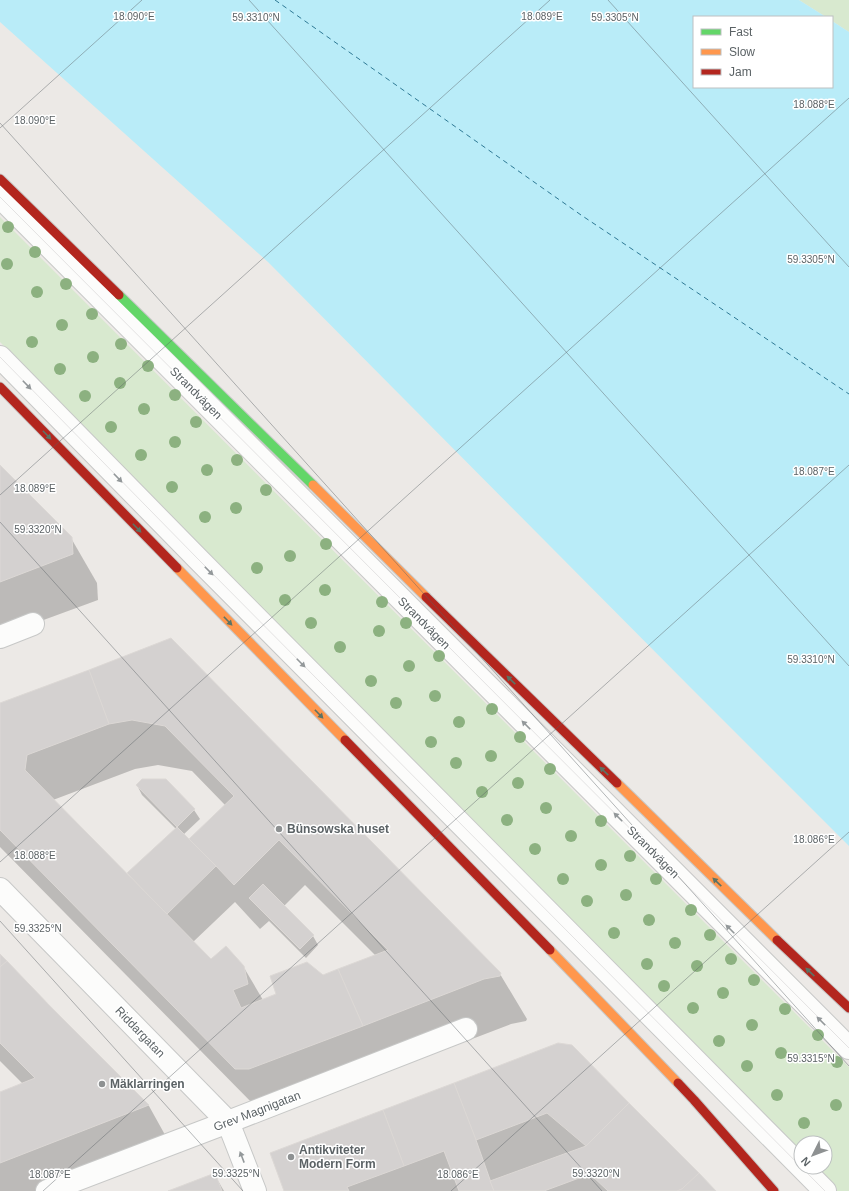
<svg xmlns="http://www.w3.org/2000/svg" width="849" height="1191" viewBox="0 0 849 1191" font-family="Arial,sans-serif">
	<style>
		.green { fill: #d8e9cf }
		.water { fill: #b9ecf8 }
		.shadow { fill: #0003; fill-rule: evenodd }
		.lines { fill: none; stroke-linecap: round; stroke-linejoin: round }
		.ferry { stroke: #2e7995; stroke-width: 1; stroke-dasharray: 5 4; stroke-linecap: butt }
		.building { fill: #d4d1d0; stroke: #dcd8d5 }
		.street-casing { stroke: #c7c8c7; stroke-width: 24 }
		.fast-casing { stroke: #c7c8c7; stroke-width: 11 }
		.slow-casing { stroke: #c7c8c7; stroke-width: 11 }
		.jam-casing { stroke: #c7c8c7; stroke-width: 11 }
		.street { stroke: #fcfcfb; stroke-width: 22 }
		.fast { stroke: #63d668; stroke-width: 9 }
		.slow { stroke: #ff974d; stroke-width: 9 }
		.jam { stroke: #b3261e; stroke-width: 9 }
		.tram { stroke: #e3e2e2; stroke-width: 1 }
		.tree { fill: #8cb180 }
		.oneway { fill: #93989a }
		.oneway2 { fill: #5c7365 }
		.ticks { fill: none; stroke: #5b6265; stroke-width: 1; stroke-opacity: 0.45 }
		.poi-dot { fill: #8e9192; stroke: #fff; stroke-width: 1.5 }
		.labels { text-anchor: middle; stroke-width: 3; stroke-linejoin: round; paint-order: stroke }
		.street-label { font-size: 12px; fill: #5b6265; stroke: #fff }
		.poi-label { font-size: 12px; font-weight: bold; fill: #5b6265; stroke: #fff; text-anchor: start }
		.ticks-label { font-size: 10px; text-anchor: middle; fill: #5b6265; stroke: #fff; stroke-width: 3; stroke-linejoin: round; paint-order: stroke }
	</style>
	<rect width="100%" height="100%" fill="#ece9e6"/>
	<g class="green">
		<path d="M 799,0 L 849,0 L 849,32 L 832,21 L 832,17 L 826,17 Z"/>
		<path d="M 0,217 L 849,1067 L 849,1191 L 832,1191 L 808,1167 L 825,1167 L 825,1143 L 801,1143 L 801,1159 L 0,342 Z"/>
	</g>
	<path class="water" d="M 0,0 L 799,0 L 826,17 L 694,17 L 694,87 L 832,87 L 832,21 L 849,32 L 849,846 L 690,687 L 268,262 L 0,22 Z"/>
	<g class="shadow">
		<path d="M 0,466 L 71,538 L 97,583 L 98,600 L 0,636 Z"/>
		<path d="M 171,639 L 500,974 L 527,1019 L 526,1021 L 511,1024 L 276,1114 L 262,1113 L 0,847 L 0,704 ZM 158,765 L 192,771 L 225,805 L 192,843 L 183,835 L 200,819 L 194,810 L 137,785 L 142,795 L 176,829 L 129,873 L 132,879 L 53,800 L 135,769 ZM 305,885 L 376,956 L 263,1000 L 243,966 L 211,960 L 193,942 L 235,902 L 260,929 L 269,921 L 306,958 L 318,945 L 313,936 L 284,906 Z"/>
		<path d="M 0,955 L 149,1106 L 174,1151 L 69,1191 L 0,1191 L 0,1093 L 23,1084 L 0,1061 Z"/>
		<path d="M 558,1044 L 714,1191 L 286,1191 Z"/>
		<path d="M 214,1174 L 224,1191 L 171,1191 Z"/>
	</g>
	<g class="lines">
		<path class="ferry" d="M 275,0 L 581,215 L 849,394"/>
	</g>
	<g class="building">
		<path d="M 0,465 L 72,537 L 73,554 L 0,582 Z"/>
		<path d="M 171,638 L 501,973 L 500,976 L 484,979 L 363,1026 L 338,969 L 388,950 L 279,840 L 234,885 L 216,866 L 189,839 L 234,796 L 165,726 L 132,720 L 109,724 L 89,670 Z"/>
		<path d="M 89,670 L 109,724 L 27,755 L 25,770 L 211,959 L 226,946 L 244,966 L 248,984 L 233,990 L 241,1008 L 276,994 L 270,976 L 307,962 L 323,975 L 338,969 L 363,1026 L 249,1069 L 235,1069 L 0,830 L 0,703 Z"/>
		<path d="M 142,779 L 166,779 L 195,809 L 177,827 L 136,785 Z"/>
		<path d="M 177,827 L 216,866 L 167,914 L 127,873 Z"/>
		<path d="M 263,884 L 314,935 L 300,949 L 249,898 Z"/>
		<path d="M 0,954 L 7,961 L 0,967 Z"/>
		<path d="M 7,961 L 47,1003 L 149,1105 L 0,1163 L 0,1092 L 35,1078 L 0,1043 L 0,967 Z"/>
		<path d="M 558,1043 L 572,1045 L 629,1103 L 586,1146 L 547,1113 L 476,1140 L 454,1083 Z"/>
		<path d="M 454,1083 L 476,1140 L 494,1191 L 459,1191 L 444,1151 L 404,1166 L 383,1110 Z"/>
		<path d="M 629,1103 L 699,1173 L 682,1189 L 677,1191 L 608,1191 L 590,1174 L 544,1191 L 494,1191 L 490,1181 L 586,1146 Z"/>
		<path d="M 383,1110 L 404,1166 L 347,1187 L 349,1191 L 284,1191 L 270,1153 Z"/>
		<path d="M 215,1173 L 222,1191 L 168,1191 Z"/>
		<path d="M 699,1173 L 716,1191 L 677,1191 L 682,1189 Z"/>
	</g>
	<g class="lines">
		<g class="street-casing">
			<g id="street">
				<path d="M 0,197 L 849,1048"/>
				<path d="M 0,357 L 198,559 L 825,1191"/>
				<path d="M 0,637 L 33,624"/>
				<path d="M 0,889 L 228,1122 L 255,1191"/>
				<path d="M 47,1191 L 228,1122 L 466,1029"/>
			</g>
		</g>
		<g class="fast-casing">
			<path id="fast" d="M 119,295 L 313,485"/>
		</g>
		<g class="slow-casing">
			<g id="slow">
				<path d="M 313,485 L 426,597"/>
				<path d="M 177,568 L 345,740"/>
				<path d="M 617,783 L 777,940"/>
				<path d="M 550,950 L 678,1083"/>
			</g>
		</g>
		<g class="jam-casing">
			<g id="jam">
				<path d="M 0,179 L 119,295"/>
				<path d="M 0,387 L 177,568"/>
				<path d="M 426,597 L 617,783"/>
				<path d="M 345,740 L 550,950"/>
				<path d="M 777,940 L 849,1008"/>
				<path d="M 678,1083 L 694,1100 L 774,1191"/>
			</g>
		</g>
		<use href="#street" class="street"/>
		<use href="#fast" class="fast"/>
		<use href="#slow" class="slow"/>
		<use href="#jam" class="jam"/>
		<g class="tram">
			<path d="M 0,197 L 849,1048"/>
			<path d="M 0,357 L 198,559 L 825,1191"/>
		</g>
	</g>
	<g class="tree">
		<circle cx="8" cy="227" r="6"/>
		<circle cx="35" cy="252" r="6"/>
		<circle cx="7" cy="264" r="6"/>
		<circle cx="66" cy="284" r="6"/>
		<circle cx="37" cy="292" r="6"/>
		<circle cx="92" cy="314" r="6"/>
		<circle cx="62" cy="325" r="6"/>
		<circle cx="32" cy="342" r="6"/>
		<circle cx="121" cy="344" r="6"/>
		<circle cx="93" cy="357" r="6"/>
		<circle cx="148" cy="366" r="6"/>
		<circle cx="60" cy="369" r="6"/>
		<circle cx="120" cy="383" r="6"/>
		<circle cx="175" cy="395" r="6"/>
		<circle cx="85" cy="396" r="6"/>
		<circle cx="144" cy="409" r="6"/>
		<circle cx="196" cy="422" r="6"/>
		<circle cx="111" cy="427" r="6"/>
		<circle cx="175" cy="442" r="6"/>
		<circle cx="141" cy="455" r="6"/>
		<circle cx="237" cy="460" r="6"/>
		<circle cx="207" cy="470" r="6"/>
		<circle cx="172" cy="487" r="6"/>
		<circle cx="266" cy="490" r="6"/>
		<circle cx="236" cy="508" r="6"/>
		<circle cx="205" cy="517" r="6"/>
		<circle cx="326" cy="544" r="6"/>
		<circle cx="290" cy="556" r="6"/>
		<circle cx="257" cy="568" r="6"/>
		<circle cx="325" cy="590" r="6"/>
		<circle cx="285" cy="600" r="6"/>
		<circle cx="382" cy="602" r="6"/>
		<circle cx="311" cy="623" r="6"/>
		<circle cx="406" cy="623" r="6"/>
		<circle cx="379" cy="631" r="6"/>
		<circle cx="340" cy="647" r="6"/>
		<circle cx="439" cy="656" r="6"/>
		<circle cx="409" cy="666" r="6"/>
		<circle cx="371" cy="681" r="6"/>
		<circle cx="435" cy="696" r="6"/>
		<circle cx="396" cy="703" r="6"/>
		<circle cx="492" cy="709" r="6"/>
		<circle cx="459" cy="722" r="6"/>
		<circle cx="520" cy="737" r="6"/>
		<circle cx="431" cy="742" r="6"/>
		<circle cx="491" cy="756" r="6"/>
		<circle cx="456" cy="763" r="6"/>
		<circle cx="550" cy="769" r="6"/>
		<circle cx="518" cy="783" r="6"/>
		<circle cx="482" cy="792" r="6"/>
		<circle cx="546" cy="808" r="6"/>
		<circle cx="507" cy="820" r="6"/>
		<circle cx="601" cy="821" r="6"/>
		<circle cx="571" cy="836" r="6"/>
		<circle cx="535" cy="849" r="6"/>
		<circle cx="630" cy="856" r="6"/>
		<circle cx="601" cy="865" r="6"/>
		<circle cx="563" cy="879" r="6"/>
		<circle cx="656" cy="879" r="6"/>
		<circle cx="626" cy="895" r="6"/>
		<circle cx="587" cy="901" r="6"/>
		<circle cx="691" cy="910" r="6"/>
		<circle cx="649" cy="920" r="6"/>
		<circle cx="614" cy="933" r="6"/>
		<circle cx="710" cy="935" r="6"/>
		<circle cx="675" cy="943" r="6"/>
		<circle cx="731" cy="959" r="6"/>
		<circle cx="647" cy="964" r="6"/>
		<circle cx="697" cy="966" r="6"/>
		<circle cx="754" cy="980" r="6"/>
		<circle cx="664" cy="986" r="6"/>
		<circle cx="723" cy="993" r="6"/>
		<circle cx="693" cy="1008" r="6"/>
		<circle cx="785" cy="1009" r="6"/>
		<circle cx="752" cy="1025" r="6"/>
		<circle cx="818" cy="1035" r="6"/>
		<circle cx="719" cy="1041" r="6"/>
		<circle cx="781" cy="1053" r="6"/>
		<circle cx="837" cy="1062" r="6"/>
		<circle cx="747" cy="1066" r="6"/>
		<circle cx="777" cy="1095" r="6"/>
		<circle cx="836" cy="1105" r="6"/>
		<circle cx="804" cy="1123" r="6"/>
	</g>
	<defs><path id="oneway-solid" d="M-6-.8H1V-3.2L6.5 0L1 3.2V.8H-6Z"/></defs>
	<g class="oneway">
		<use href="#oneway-solid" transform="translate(27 385) rotate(46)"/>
		<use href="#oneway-solid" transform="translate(118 478) rotate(46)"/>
		<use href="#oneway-solid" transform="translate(209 571) rotate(45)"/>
		<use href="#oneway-solid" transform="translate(301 663) rotate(45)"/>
		<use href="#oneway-solid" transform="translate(526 725) rotate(-135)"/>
		<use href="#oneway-solid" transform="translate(618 817) rotate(-135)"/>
		<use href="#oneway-solid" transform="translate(730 929) rotate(-135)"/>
		<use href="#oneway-solid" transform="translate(821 1021) rotate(-135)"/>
		<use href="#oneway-solid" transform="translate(242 1157) rotate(-111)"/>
	</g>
	<g class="oneway2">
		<use href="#oneway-solid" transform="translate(47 435) rotate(46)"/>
		<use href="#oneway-solid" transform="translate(137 528) rotate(46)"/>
		<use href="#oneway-solid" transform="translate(228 621) rotate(46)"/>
		<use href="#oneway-solid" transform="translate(511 680) rotate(-136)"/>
		<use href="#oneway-solid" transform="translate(319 714) rotate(46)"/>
		<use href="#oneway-solid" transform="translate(604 771) rotate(-136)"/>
		<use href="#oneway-solid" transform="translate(717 882) rotate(-136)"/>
		<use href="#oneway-solid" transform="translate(810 972) rotate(-137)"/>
	</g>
	<path class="ticks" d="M 249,0 L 849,666M 608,0 L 849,267M 0,123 L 849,1066M 0,128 L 142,0M 0,495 L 550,0M 0,522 L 602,1191M 0,862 L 849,98M 0,921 L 243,1191M 43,1191 L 849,465M 451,1191 L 849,832"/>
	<g class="poi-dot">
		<circle cx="279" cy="829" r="4"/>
		<circle cx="102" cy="1084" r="4"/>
		<circle cx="291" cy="1157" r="4"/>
	</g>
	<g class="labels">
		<g class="street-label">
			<text transform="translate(196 393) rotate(45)" y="4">Strandvägen</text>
			<text transform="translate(424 623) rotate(45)" y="4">Strandvägen</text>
			<text transform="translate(653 852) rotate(45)" y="4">Strandvägen</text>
			<text transform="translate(140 1032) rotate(46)" y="4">Riddargatan</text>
			<text transform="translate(257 1111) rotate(-21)" y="4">Grev Magnigatan</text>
		</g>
		<g class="poi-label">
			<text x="287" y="833">Bünsowska huset</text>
			<text x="110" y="1088">Mäklarringen</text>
			<text x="299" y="1154">Antikviteter<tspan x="299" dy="14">Modern Form</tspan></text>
		</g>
	</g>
	<g class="ticks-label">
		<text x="134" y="20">18.090°E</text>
		<text x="542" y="20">18.089°E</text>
		<text x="615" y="21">59.3305°N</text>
		<text x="256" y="21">59.3310°N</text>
		<text x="814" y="108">18.088°E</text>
		<text x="35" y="124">18.090°E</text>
		<text x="811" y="263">59.3305°N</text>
		<text x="814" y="475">18.087°E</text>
		<text x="35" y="492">18.089°E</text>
		<text x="38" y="533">59.3320°N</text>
		<text x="811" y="663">59.3310°N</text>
		<text x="814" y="843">18.086°E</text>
		<text x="35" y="859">18.088°E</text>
		<text x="38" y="932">59.3325°N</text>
		<text x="811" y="1062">59.3315°N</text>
		<text x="236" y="1177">59.3325°N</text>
		<text x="596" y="1177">59.3320°N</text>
		<text x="50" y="1178">18.087°E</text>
		<text x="458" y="1178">18.086°E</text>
	</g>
	<rect x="693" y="16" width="140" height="72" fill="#ffffff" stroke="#bdc0c1"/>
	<rect x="701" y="29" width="20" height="6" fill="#63d668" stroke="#bdc0c1"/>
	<text x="729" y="36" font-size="12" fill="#5b6265">Fast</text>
	<rect x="701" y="49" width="20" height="6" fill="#ff974d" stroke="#bdc0c1"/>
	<text x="729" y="56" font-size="12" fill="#5b6265">Slow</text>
	<rect x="701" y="69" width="20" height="6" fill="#b3261e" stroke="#bdc0c1"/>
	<text x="729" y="76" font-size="12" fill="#5b6265">Jam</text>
	<g transform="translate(813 1155) rotate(228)"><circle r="19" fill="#ffffff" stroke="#bdc0c1"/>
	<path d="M0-3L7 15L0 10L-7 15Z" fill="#8e9192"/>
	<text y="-6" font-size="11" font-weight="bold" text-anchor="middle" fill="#5b6265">N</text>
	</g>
</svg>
